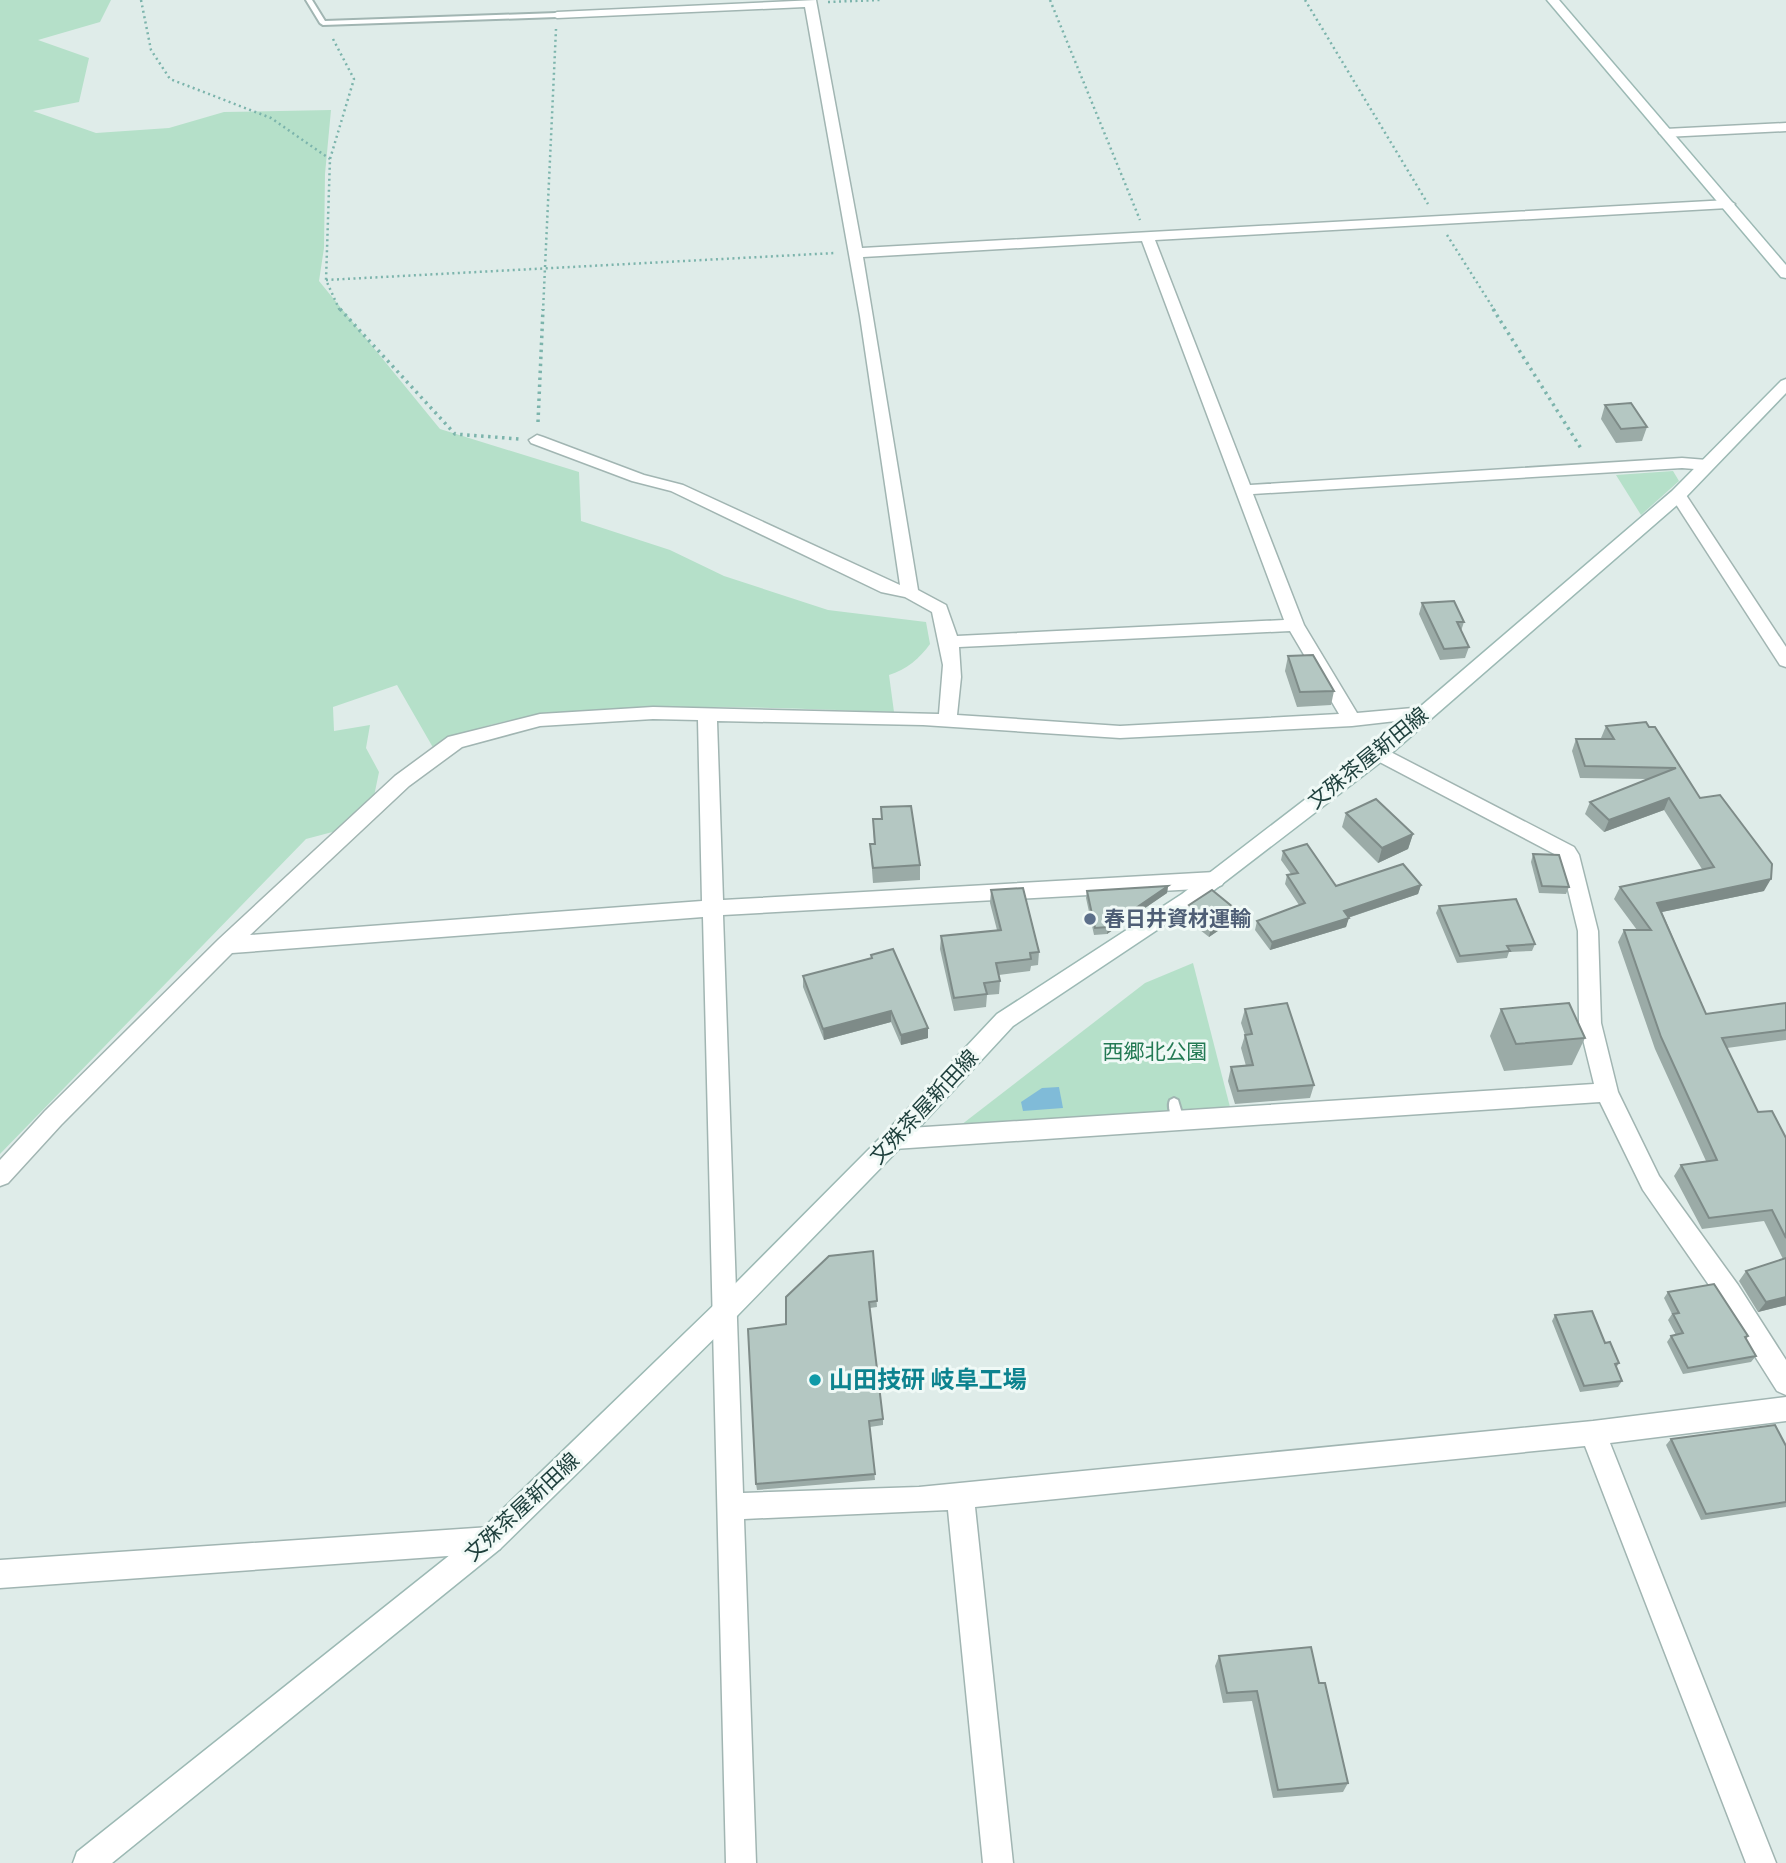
<svg xmlns="http://www.w3.org/2000/svg" width="1786" height="1863" viewBox="0 0 1786 1863" font-family="Ubuntu,'Noto Sans JP',sans-serif">
	<style>
		.green { fill: #b5e0c9 }
		.water { fill: #80bbd8 }
		.lines { fill: none; stroke-linecap: round; stroke-linejoin: round }
		.lane-casing { stroke: #a1b5b2; stroke-width: 4 }
		.street-casing { stroke: #a1b5b2; stroke-width: 3 }
		.secondary-casing { stroke: #9cb9b4; stroke-width: 3 }
		.path-far1 { stroke: #7cb4ac; stroke-width: 2.5; stroke-dasharray: 2 3.5; stroke-linecap: butt }
		.path { stroke: #7cb4ac; stroke-width: 3.5; stroke-dasharray: 2.5 4.5; stroke-linecap: butt }
		.lane { fill: #fff; fill-rule: evenodd }
		.street { fill: #fff; fill-rule: evenodd }
		.secondary { fill: #fff; fill-rule: evenodd }
		.wall { fill: #9baba7 }
		.shaded-wall { fill: #7e8b88 }
		.building { fill: #b4c7c2; stroke: #7e8b88; stroke-width: 2 }
		.service-dot { fill: #5c6f8a; stroke: #f0f9f6; stroke-width: 2.5 }
		.culture-dot { fill: #0f9aa8; stroke: #f0f9f6; stroke-width: 2.5 }
		.labels { text-anchor: middle; stroke-width: 6; stroke-linejoin: round; paint-order: stroke }
		.street-label { font-size: 21px; fill: #1e3f3c; stroke: #f0f9f6 }
		.service-label { font-size: 21px; font-weight: bold; fill: #4e5e75; stroke: #f0f9f6; text-anchor: start }
		.park-label { font-size: 21px; fill: #247a54; stroke: #f0f9f6 }
		.near-culture-label { font-size: 24px; font-weight: bold; fill: #0d838f; stroke: #f0f9f6; text-anchor: start }
	</style>
	<rect width="100%" height="100%" fill="#dfece9"/>
	<g class="green">
		<path d="M 0,0 L 111,0 L 100,22 L 38,40 L 89,58 L 79,102 L 33,111 L 96,133 L 169,128 L 224,112 L 331,110 L 325,174 L 324,248 L 319,281 L 440,429 L 579,472 L 581,521 L 670,550 L 724,576 L 828,610 L 926,622 L 930,644 C 920,658 906,670 889,675 L 894,712 C 799,710 500,689 435,751 L 397,685 L 333,707 L 334,731 L 370,725 L 366,748 L 379,772 L 372,806 L 340,830 L 306,839 L 0,1154 Z"/>
		<path d="M 1673,471 L 1679,481 L 1641,515 L 1616,475 Z"/>
		<path d="M 1193,963 L 1230,1107 L 961,1125 L 1145,983 Z"/>
	</g>
	<path class="water" d="M 1059,1087 L 1063,1108 L 1023,1111 L 1021,1102 L 1042,1088 Z"/>
	<g class="lines">
		<g class="lane-casing">
			<g id="lane">
				<path d="M 306,0 L 312,0 L 325,21 L 557,13 L 560,15 L 557,17 L 323,25 L 320,23 Z"/>
				<path d="M 1174,1098 L 1178,1100 L 1184,1120 L 1182,1123 L 1178,1125 L 1174,1123 C 1171,1117 1167,1106 1170,1100 Z"/>
			</g>
		</g>
		<g class="street-casing">
			<g id="street">
				<path d="M 816,0 L 862,248 L 1728,200 L 1735,204 L 1728,208 L 1155,240 L 1250,485 L 1682,458 L 1707,460 L 1715,465 L 1707,470 L 1682,468 L 1253,494 L 1304,625 L 1357,713 L 1424,707 L 1431,709 L 1433,713 L 1431,717 L 1352,726 L 1120,738 L 923,725 L 717,721 L 723,900 L 1215,872 L 1222,875 L 1225,880 L 1222,885 L 1215,888 L 723,915 L 743,1493 L 919,1487 L 1593,1421 L 1786,1397 L 1786,1421 L 1610,1443 L 1776,1863 L 1746,1863 L 1585,1446 L 975,1507 L 1013,1863 L 983,1863 L 948,1510 L 744,1519 L 756,1863 L 726,1863 L 703,917 L 232,953 L 61,1125 L 8,1183 L 0,1186 L 0,1160 L 45,1111 L 219,939 L 395,776 L 448,737 L 540,714 L 653,707 L 939,714 L 943,665 L 932,612 L 905,597 L 881,592 L 671,491 L 632,481 L 531,443 L 529,440 L 537,435 L 543,437 L 644,475 L 683,485 L 900,585 L 860,316 L 805,7 L 557,18 L 551,15 L 557,12 ZM 1142,241 L 1284,620 L 957,636 L 946,605 L 918,590 L 863,257 ZM 1290,631 L 1339,714 L 1120,726 L 957,715 L 961,677 L 959,647 ZM 653,719 L 698,720 L 702,901 L 250,935 L 409,786 L 462,747 L 540,726 Z"/>
				<path d="M 1786,123 L 1786,131 L 1665,137 L 1659,133 L 1665,129 Z"/>
				<path d="M 1678,490 L 1686,495 L 1786,647 L 1786,667 L 1780,665 L 1670,495 Z"/>
				<path d="M 1379,746 L 1574,847 L 1579,855 L 1598,931 L 1601,1023 L 1618,1092 L 1659,1176 L 1738,1285 L 1786,1360 L 1786,1395 L 1777,1391 L 1720,1301 L 1643,1190 L 1600,1102 L 894,1149 L 886,1146 L 882,1139 L 886,1132 L 894,1129 L 1594,1084 L 1579,1023 L 1578,931 L 1560,857 L 1372,758 L 1369,753 L 1372,748 Z"/>
				<path d="M 490,1527 L 500,1531 L 504,1540 L 500,1549 L 490,1553 L 0,1588 L 0,1560 Z"/>
			</g>
		</g>
		<g class="secondary-casing">
			<g id="secondary">
				<path d="M 1547,0 L 1559,0 L 1786,265 L 1786,278 L 1781,277 Z"/>
				<path d="M 1786,379 L 1786,393 L 1684,499 L 1386,758 L 1196,904 L 1013,1026 L 902,1146 L 735,1318 L 500,1549 L 112,1863 L 73,1863 L 77,1852 L 480,1531 L 717,1302 L 886,1132 L 997,1014 L 1182,894 L 1372,748 L 1672,491 L 1781,381 Z"/>
			</g>
		</g>
		<g class="path-far1">
			<path d="M 141,0 L 151,50 L 170,79 L 271,118 L 330,159"/>
			<path d="M 1050,0 L 1140,220"/>
			<path d="M 1305,0 L 1428,204"/>
			<path d="M 828,2 L 880,0"/>
			<path d="M 333,39 L 354,79 L 330,159 L 326,280 L 340,311"/>
			<path d="M 1447,235 L 1495,311"/>
			<path d="M 326,280 L 835,253"/>
			<path d="M 543,311 L 556,29"/>
		</g>
		<g class="path">
			<path d="M 340,309 L 455,434 L 519,439"/>
			<path d="M 1493,309 L 1582,450"/>
			<path d="M 538,422 L 543,309"/>
		</g>
		<use href="#lane" class="lane"/>
		<use href="#street" class="street"/>
		<use href="#secondary" class="secondary"/>
	</g>
	<g class="wall">
		<path d="M 1605,405 L 1647,427 L 1642,441 L 1616,443 L 1601,419 Z"/>
		<path d="M 1422,603 L 1464,622 L 1461,631 L 1469,647 L 1465,658 L 1440,660 L 1419,614 Z"/>
		<path d="M 1288,656 L 1334,691 L 1331,705 L 1297,707 L 1285,671 Z"/>
		<path d="M 1646,722 L 1700,798 L 1764,891 L 1662,912 L 1706,1014 L 1786,1003 L 1786,1040 L 1727,1048 L 1758,1112 L 1786,1138 L 1786,1305 L 1758,1312 L 1739,1281 L 1746,1271 L 1783,1259 L 1764,1221 L 1702,1229 L 1674,1176 L 1681,1165 L 1706,1161 L 1655,1049 L 1618,942 L 1624,930 L 1637,930 L 1614,899 L 1620,887 L 1702,869 L 1664,810 L 1604,832 L 1585,814 L 1590,802 L 1647,779 L 1580,778 L 1572,751 L 1576,739 L 1602,739 L 1601,738 L 1606,726 Z"/>
		<path d="M 881,807 L 920,865 L 920,880 L 873,883 L 870,844 L 874,844 L 873,819 L 881,819 Z"/>
		<path d="M 1346,813 L 1413,834 L 1408,849 L 1378,863 L 1342,827 Z"/>
		<path d="M 1283,851 L 1336,886 L 1421,885 L 1418,894 L 1348,918 L 1346,927 L 1270,950 L 1255,930 L 1257,921 L 1299,905 L 1285,884 L 1287,875 L 1291,874 L 1281,860 Z"/>
		<path d="M 1533,854 L 1569,887 L 1566,894 L 1539,893 L 1531,862 Z"/>
		<path d="M 1168,886 L 1167,893 L 1107,934 L 1094,935 L 1086,898 L 1087,891 Z"/>
		<path d="M 991,890 L 1039,952 L 1038,965 L 1031,966 L 1030,971 L 999,975 L 1000,981 L 999,994 L 987,995 L 986,1007 L 954,1011 L 940,949 L 941,936 L 997,930 L 990,903 Z"/>
		<path d="M 1189,905 L 1231,922 L 1209,937 L 1186,919 Z"/>
		<path d="M 1439,906 L 1535,944 L 1532,951 L 1509,952 L 1507,958 L 1457,963 L 1436,913 Z"/>
		<path d="M 871,955 L 928,1038 L 901,1045 L 891,1022 L 824,1040 L 803,987 L 803,976 L 871,958 Z"/>
		<path d="M 1245,1009 L 1314,1085 L 1310,1098 L 1235,1104 L 1228,1081 L 1231,1067 L 1246,1066 L 1241,1048 L 1245,1035 L 1241,1023 Z"/>
		<path d="M 1501,1009 L 1585,1038 L 1572,1065 L 1504,1071 L 1490,1036 Z"/>
		<path d="M 873,1251 L 877,1307 L 870,1308 L 883,1419 L 883,1425 L 870,1427 L 875,1480 L 757,1490 L 756,1484 L 786,1324 Z"/>
		<path d="M 1668,1292 L 1748,1336 L 1746,1339 L 1756,1356 L 1751,1362 L 1683,1374 L 1667,1342 L 1671,1336 L 1676,1335 L 1668,1320 L 1672,1314 L 1664,1298 Z"/>
		<path d="M 1555,1315 L 1605,1343 L 1619,1363 L 1616,1368 L 1622,1381 L 1618,1387 L 1580,1392 L 1552,1321 Z"/>
		<path d="M 1671,1439 L 1786,1446 L 1786,1507 L 1701,1520 L 1666,1445 Z"/>
		<path d="M 1219,1656 L 1319,1683 L 1348,1783 L 1343,1792 L 1273,1798 L 1252,1701 L 1223,1703 L 1215,1666 Z"/>
	</g>
	<g class="shaded-wall">
		<path d="M 1669,798 L 1664,810 L 1604,832 L 1609,820 Z"/>
		<path d="M 1413,834 L 1408,849 L 1378,863 L 1382,848 Z"/>
		<path d="M 1771,879 L 1764,891 L 1652,914 L 1657,903 Z"/>
		<path d="M 1421,885 L 1418,894 L 1341,920 L 1344,911 Z"/>
		<path d="M 1168,886 L 1167,893 L 1107,934 L 1108,927 Z"/>
		<path d="M 1234,908 L 1231,922 L 1209,937 L 1212,923 Z"/>
		<path d="M 1349,918 L 1346,927 L 1270,950 L 1272,942 Z"/>
		<path d="M 891,1011 L 891,1022 L 824,1040 L 823,1029 Z"/>
		<path d="M 928,1028 L 928,1038 L 901,1045 L 901,1035 Z"/>
		<path d="M 1786,1297 L 1786,1305 L 1758,1312 L 1766,1302 Z"/>
	</g>
	<g class="building">
		<path d="M 1631,403 L 1647,427 L 1621,429 L 1605,405 Z"/>
		<path d="M 1454,601 L 1464,622 L 1457,622 L 1469,647 L 1444,649 L 1422,603 Z"/>
		<path d="M 1313,655 L 1334,691 L 1300,692 L 1288,656 Z"/>
		<path d="M 1646,722 L 1649,727 L 1655,727 L 1700,798 L 1720,795 L 1772,864 L 1771,879 L 1657,903 L 1706,1014 L 1786,1003 L 1786,1030 L 1722,1038 L 1758,1112 L 1772,1111 L 1786,1138 L 1786,1238 L 1772,1210 L 1709,1218 L 1681,1165 L 1717,1160 L 1661,1037 L 1624,930 L 1651,930 L 1620,887 L 1714,867 L 1669,798 L 1609,820 L 1590,802 L 1676,768 L 1585,766 L 1576,739 L 1614,739 L 1606,726 Z"/>
		<path d="M 1376,799 L 1413,834 L 1382,848 L 1346,813 Z"/>
		<path d="M 911,806 L 920,865 L 873,868 L 870,844 L 875,844 L 873,819 L 882,819 L 881,807 Z"/>
		<path d="M 1307,844 L 1336,886 L 1403,864 L 1421,885 L 1344,911 L 1349,918 L 1272,942 L 1257,921 L 1305,903 L 1287,875 L 1298,873 L 1283,851 Z"/>
		<path d="M 1533,854 L 1559,855 L 1569,887 L 1542,886 Z"/>
		<path d="M 1168,886 L 1108,927 L 1095,928 L 1087,891 Z"/>
		<path d="M 1023,888 L 1039,952 L 1030,953 L 1031,959 L 996,963 L 1000,981 L 984,983 L 987,994 L 954,998 L 941,936 L 1001,930 L 991,890 Z"/>
		<path d="M 1212,890 L 1234,908 L 1212,923 L 1189,905 Z"/>
		<path d="M 1516,899 L 1535,944 L 1507,946 L 1510,951 L 1460,956 L 1439,906 Z"/>
		<path d="M 893,949 L 928,1028 L 901,1035 L 891,1011 L 823,1029 L 803,976 L 872,958 L 871,955 Z"/>
		<path d="M 1287,1003 L 1314,1085 L 1238,1091 L 1231,1067 L 1253,1065 L 1245,1035 L 1252,1034 L 1245,1009 Z"/>
		<path d="M 1569,1003 L 1585,1038 L 1516,1044 L 1501,1009 Z"/>
		<path d="M 873,1251 L 877,1301 L 869,1302 L 883,1419 L 869,1421 L 875,1474 L 756,1484 L 748,1329 L 786,1324 L 786,1297 L 829,1256 Z"/>
		<path d="M 1786,1258 L 1786,1297 L 1766,1302 L 1746,1271 Z"/>
		<path d="M 1714,1284 L 1748,1336 L 1745,1337 L 1756,1356 L 1688,1368 L 1671,1336 L 1683,1333 L 1673,1314 L 1679,1313 L 1668,1292 Z"/>
		<path d="M 1592,1311 L 1605,1343 L 1610,1342 L 1619,1363 L 1615,1364 L 1622,1381 L 1584,1386 L 1555,1315 Z"/>
		<path d="M 1775,1425 L 1786,1446 L 1786,1502 L 1706,1514 L 1671,1439 Z"/>
		<path d="M 1311,1647 L 1319,1683 L 1325,1683 L 1348,1783 L 1278,1790 L 1257,1691 L 1227,1693 L 1219,1656 Z"/>
	</g>
	<circle class="service-dot" cx="1090" cy="919" r="7"/>
	<circle class="culture-dot" cx="815" cy="1380" r="7"/>
	<g class="labels">
		<g class="street-label">
			<text transform="translate(1368 758) rotate(-39)" y="7">文殊茶屋新田線</text>
			<text transform="translate(924 1107) rotate(-47)" y="7">文殊茶屋新田線</text>
			<text transform="translate(522 1507) rotate(-43)" y="7">文殊茶屋新田線</text>
		</g>
		<g class="service-label">
			<text x="1104" y="926">春日井資材運輸</text>
		</g>
		<g class="park-label">
			<text x="1155" y="1059">西郷北公園</text>
		</g>
		<g class="near-culture-label">
			<text x="829" y="1388">山田技研 岐阜工場</text>
		</g>
	</g>
</svg>
